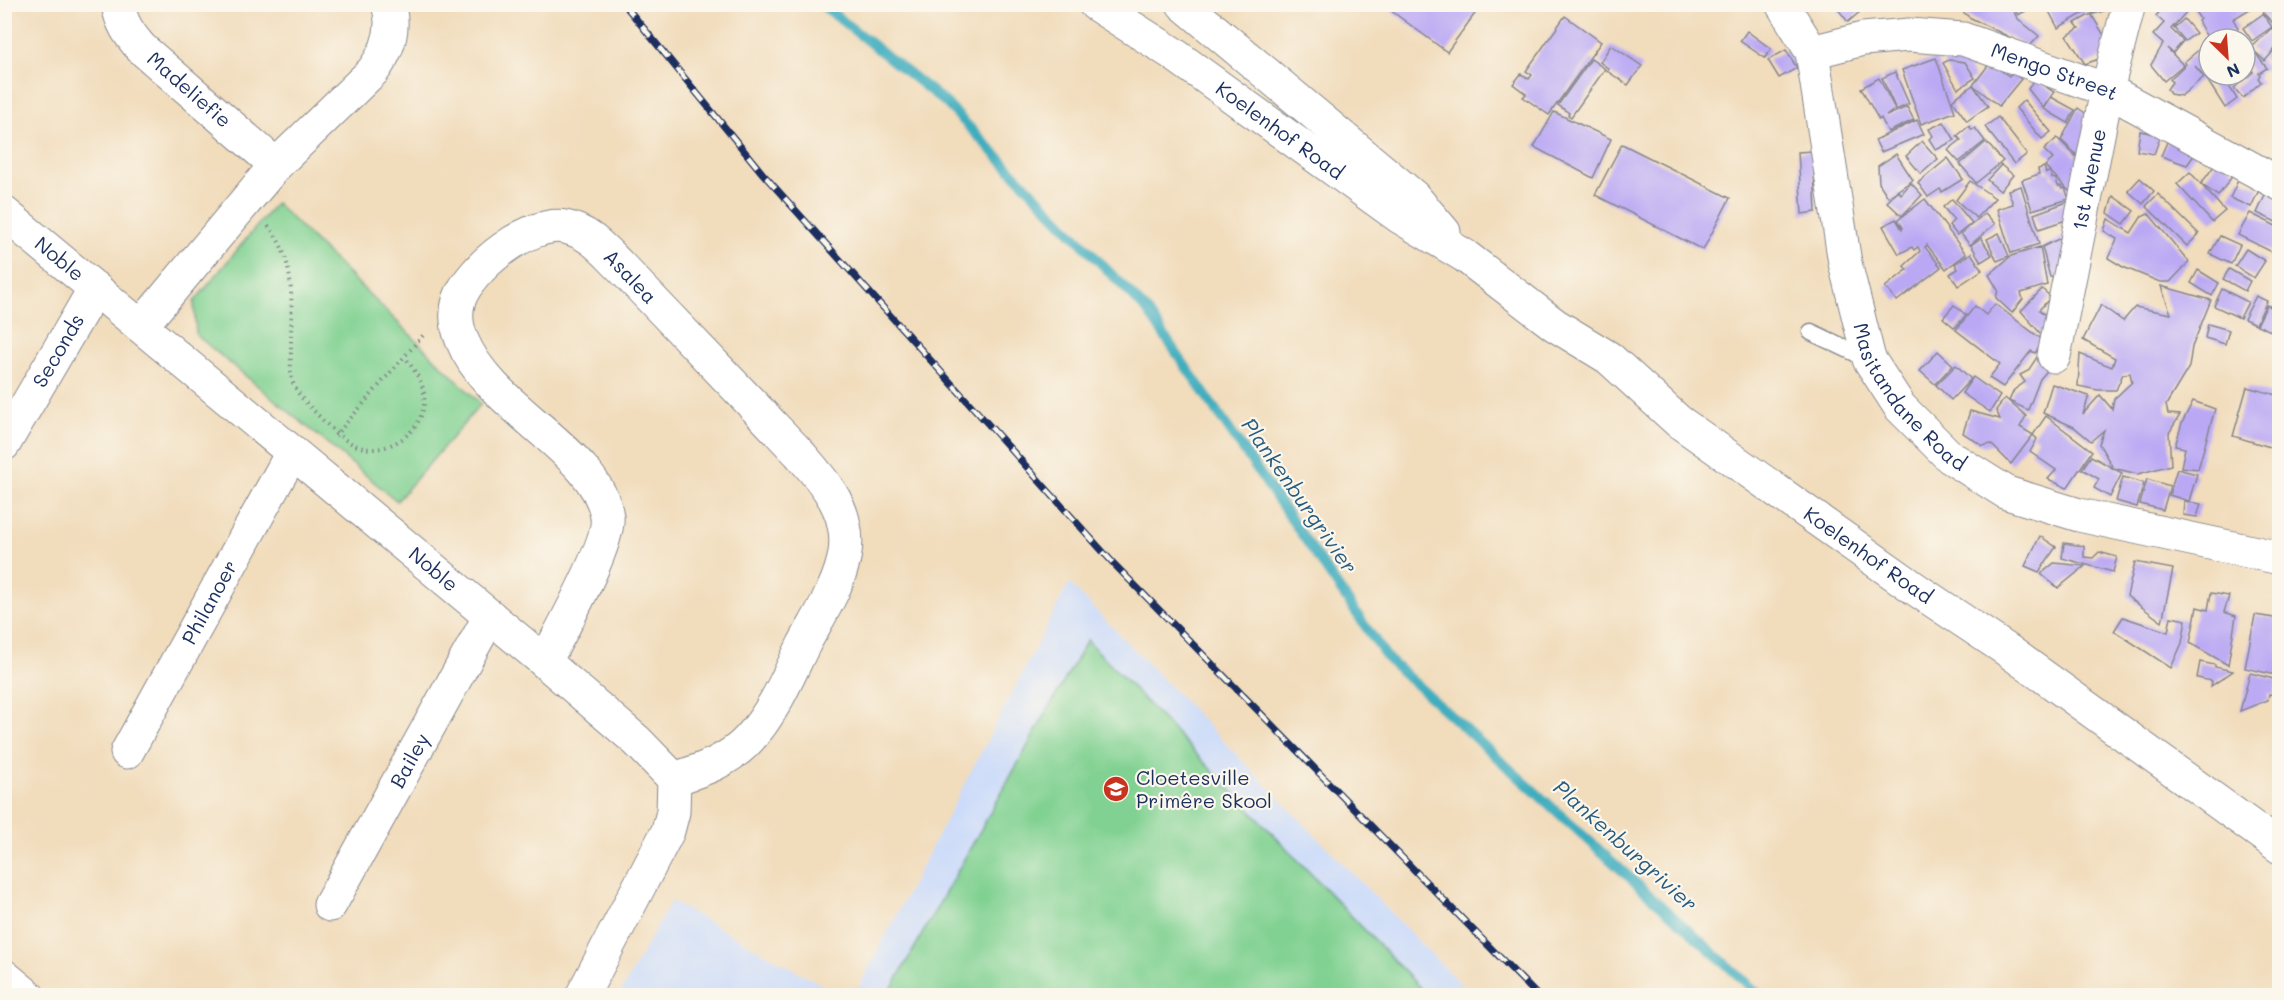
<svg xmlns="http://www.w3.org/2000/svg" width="2284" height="1000" viewBox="0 0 2284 1000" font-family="Mali,sans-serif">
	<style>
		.built { fill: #ccdbf9 }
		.green { fill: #81d192; stroke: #4e8078; stroke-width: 1.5 }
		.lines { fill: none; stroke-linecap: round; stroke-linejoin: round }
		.stream { stroke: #40adbe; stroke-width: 10 }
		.building { fill: #baa8f4 }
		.lane-casing { stroke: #86868c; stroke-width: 19 }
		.street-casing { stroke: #86868c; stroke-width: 35 }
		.secondary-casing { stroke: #86868c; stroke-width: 35 }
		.path { stroke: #86868c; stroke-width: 4; stroke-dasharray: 1.5 4.5; stroke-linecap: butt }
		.lane { stroke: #fff; stroke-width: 16 }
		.street { stroke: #fff; stroke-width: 33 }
		.secondary { stroke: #fff; stroke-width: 33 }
		.rail-casing { stroke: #1b2f5e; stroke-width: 7 }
		.rail { stroke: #fbf7ec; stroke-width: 4.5; stroke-dasharray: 14; stroke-linecap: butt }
		.labels { text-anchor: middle; stroke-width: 4.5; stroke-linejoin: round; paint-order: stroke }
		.street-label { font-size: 20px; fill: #1b2f5e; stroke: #fbf7ec }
		.poi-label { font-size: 20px; fill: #1b2f5e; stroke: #fbf7ec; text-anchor: start }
		.water-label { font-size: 21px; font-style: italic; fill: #285b80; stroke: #fbf7ec }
	</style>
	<rect width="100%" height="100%" fill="#fbf7ec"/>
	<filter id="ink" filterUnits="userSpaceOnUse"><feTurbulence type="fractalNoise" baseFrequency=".0167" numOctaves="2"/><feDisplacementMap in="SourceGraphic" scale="12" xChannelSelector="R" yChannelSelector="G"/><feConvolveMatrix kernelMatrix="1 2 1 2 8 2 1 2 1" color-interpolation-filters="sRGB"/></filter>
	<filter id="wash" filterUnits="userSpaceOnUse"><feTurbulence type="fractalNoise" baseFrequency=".008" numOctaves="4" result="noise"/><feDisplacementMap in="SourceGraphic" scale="24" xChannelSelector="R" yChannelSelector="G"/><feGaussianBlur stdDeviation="1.35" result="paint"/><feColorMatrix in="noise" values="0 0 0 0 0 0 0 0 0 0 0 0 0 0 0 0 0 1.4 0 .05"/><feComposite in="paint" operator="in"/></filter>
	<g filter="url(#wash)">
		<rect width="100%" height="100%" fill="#f1dcbb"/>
		<g class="built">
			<path d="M 1069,583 L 1471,995 L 854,996 Z"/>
			<path d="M 671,901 L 840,995 L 619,995 Z"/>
		</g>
		<g class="green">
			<path d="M 276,203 L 481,404 L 397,501 L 196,335 L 194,302 Z"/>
			<path d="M 1087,640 L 1427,995 L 888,995 Z"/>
		</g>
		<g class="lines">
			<path class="stream" d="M 821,4 L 945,102 L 1148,312 L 1388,659 L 1761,996"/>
		</g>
		<g id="blocks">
			<g class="building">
				<path d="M 1382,4 L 1482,4 L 1447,52 Z"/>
				<path d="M 1834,4 L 1869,4 L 1848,22 Z"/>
				<path d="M 1961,4 L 2010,4 L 2017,18 L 2039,36 L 2029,47 L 1969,17 L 1959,8 Z"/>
				<path d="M 2045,4 L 2086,4 L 2089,10 L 2058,28 Z"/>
				<path d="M 2089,4 L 2128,4 L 2112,13 L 2111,9 L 2093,14 Z"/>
				<path d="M 2166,4 L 2182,4 L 2188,10 L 2171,29 L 2183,41 L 2173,53 L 2167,48 L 2183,65 L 2164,81 L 2151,65 L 2163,44 L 2153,35 L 2164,23 L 2156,16 Z"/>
				<path d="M 2190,4 L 2221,4 L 2222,7 L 2226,4 L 2247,4 L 2250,9 L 2233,19 L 2238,28 L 2218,39 L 2208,39 L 2198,21 L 2200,19 Z"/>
				<path d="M 2271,4 L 2280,4 L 2278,28 L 2263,13 Z"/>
				<path d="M 2012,5 L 2037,5 L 2018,15 Z"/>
				<path d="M 2091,14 L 2115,53 L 2085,64 L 2067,36 L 2079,28 L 2075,23 Z"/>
				<path d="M 2263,14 L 2272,27 L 2252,41 L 2243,28 Z"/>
				<path d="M 1565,16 L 1601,42 L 1549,115 L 1523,97 L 1526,94 L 1513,84 L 1521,74 L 1529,79 L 1532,75 L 1526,71 Z"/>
				<path d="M 2184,19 L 2196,33 L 2185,41 L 2174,28 Z"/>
				<path d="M 2272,28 L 2280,34 L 2280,43 L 2265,61 L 2251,48 Z"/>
				<path d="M 1747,31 L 1771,49 L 1765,58 L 1740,41 Z"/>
				<path d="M 2206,44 L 2209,48 L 2209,75 L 2222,75 L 2237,99 L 2225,108 L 2206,78 L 2195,66 L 2204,77 L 2181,96 L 2170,94 L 2167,89 L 2172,82 L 2170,79 L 2186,64 L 2184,62 Z"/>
				<path d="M 1611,45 L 1642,66 L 1628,85 L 1607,71 L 1609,69 L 1600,62 Z"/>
				<path d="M 1786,50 L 1797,68 L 1779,78 L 1768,60 Z"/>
				<path d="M 2255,53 L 2267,68 L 2259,73 L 2260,75 L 2258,78 L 2261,82 L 2243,98 L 2234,88 L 2253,72 L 2245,61 Z"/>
				<path d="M 1936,58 L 1955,112 L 1921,124 L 1902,70 Z"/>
				<path d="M 1591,59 L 1605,69 L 1571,117 L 1568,115 L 1569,113 L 1558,105 Z"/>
				<path d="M 1949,60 L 1965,62 L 1975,78 L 1958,89 L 1943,63 Z"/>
				<path d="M 1990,63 L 2009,76 L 2012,72 L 2021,79 L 1999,106 L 1973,85 Z"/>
				<path d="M 2245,66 L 2249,75 L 2234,82 L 2232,79 L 2229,81 L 2228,79 L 2234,75 L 2245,75 Z"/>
				<path d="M 1895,72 L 1909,104 L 1896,110 L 1882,78 Z"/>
				<path d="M 1879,78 L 1895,109 L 1886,116 L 1907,107 L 1914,120 L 1888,132 L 1881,118 L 1879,120 L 1861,88 Z"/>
				<path d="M 2034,79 L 2054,92 L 2043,108 L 2028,89 Z"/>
				<path d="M 1973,85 L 1988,106 L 1967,121 L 1952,100 Z"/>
				<path d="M 2051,97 L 2075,110 L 2068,123 L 2044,109 Z"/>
				<path d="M 2024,100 L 2051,132 L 2042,139 L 2016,108 Z"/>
				<path d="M 2078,108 L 2099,123 L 2093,163 L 2077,155 L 2061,140 Z"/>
				<path d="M 1554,112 L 1611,139 L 1593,178 L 1534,147 Z"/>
				<path d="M 1998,117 L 2027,154 L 2014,164 L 1985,127 Z"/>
				<path d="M 1917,120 L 1924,134 L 1881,152 L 1875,140 Z"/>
				<path d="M 1944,122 L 1955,140 L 1936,150 L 1929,139 L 1933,136 L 1929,129 Z"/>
				<path d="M 1969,126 L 1972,130 L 1975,128 L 1985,141 L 1959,162 L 1948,150 L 1961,140 L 1957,136 Z"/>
				<path d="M 2140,131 L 2161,135 L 2154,154 L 2137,151 Z"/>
				<path d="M 2170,135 L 2200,147 L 2187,165 L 2161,156 Z"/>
				<path d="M 2057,138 L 2083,163 L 2073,172 L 2082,182 L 2071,193 L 2045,166 L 2053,159 L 2044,150 Z"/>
				<path d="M 1922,141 L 1938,159 L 1921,174 L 1906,156 Z"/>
				<path d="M 1986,142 L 2003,161 L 1976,183 L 1960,164 Z"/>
				<path d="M 1622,144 L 1730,198 L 1703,250 L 1595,195 Z"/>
				<path d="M 1813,151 L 1816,212 L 1802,214 L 1798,152 Z"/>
				<path d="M 1896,154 L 1913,180 L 1888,197 L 1879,183 L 1878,166 Z"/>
				<path d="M 1948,158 L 1963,179 L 1942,192 L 1940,189 L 1928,197 L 1918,183 Z"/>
				<path d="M 2219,159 L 2236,171 L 2218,196 L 2201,184 Z"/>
				<path d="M 2001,165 L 2013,175 L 2000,191 L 1987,180 Z"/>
				<path d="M 2044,167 L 2046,173 L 2050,172 L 2052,178 L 2056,179 L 2058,186 L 2061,186 L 2062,189 L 2065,188 L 2069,199 L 2032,210 L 2022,180 L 2039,174 L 2038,169 Z"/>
				<path d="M 2190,172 L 2225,211 L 2212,222 L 2177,184 Z"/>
				<path d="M 2140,178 L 2154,191 L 2143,204 L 2128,191 Z"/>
				<path d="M 2239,178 L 2260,188 L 2251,207 L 2230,198 Z"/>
				<path d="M 1970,181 L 1995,198 L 1976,218 L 1956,200 Z"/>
				<path d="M 1911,183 L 1922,195 L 1902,216 L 1887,202 L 1898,191 L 1901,194 Z"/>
				<path d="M 2021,186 L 2039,244 L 2011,253 L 1997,209 L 2013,204 L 2008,190 Z"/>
				<path d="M 2268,189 L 2280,194 L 2280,224 L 2257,213 Z"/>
				<path d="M 2158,194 L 2199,234 L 2187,246 L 2146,206 Z"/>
				<path d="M 2113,196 L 2134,211 L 2124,224 L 2108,213 Z"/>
				<path d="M 1925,199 L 1966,254 L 1946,269 L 1927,245 L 1925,247 L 1941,267 L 1897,301 L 1885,287 L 1907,270 L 1904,266 L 1920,251 L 1918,247 L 1914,250 L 1912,247 L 1899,254 L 1883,226 L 1896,219 L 1902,229 L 1903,228 L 1898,220 Z"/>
				<path d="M 1952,199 L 1972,223 L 1957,235 L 1949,225 L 1954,220 L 1943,207 Z"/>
				<path d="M 2070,201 L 2075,217 L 2039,229 L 2034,214 Z"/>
				<path d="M 1985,213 L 1995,224 L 1970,245 L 1961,234 Z"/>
				<path d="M 2148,213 L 2189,262 L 2170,282 L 2160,282 L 2123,267 L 2108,258 L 2117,239 L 2104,231 L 2108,219 L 2131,233 L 2142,216 Z"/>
				<path d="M 2250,213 L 2280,228 L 2280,256 L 2238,235 Z"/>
				<path d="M 2075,231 L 2057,279 L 2050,277 L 2042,247 Z"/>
				<path d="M 1999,233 L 2009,256 L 1997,261 L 1987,239 Z"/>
				<path d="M 2220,236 L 2240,245 L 2231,264 L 2210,254 Z"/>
				<path d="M 1981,238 L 1992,255 L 1981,262 L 1971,245 Z"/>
				<path d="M 2040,247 L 2047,285 L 2021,293 L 2023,299 L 2012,313 L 1996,298 L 1998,290 L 1989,275 L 2011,256 Z"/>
				<path d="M 2246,249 L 2265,261 L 2254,278 L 2235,266 Z"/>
				<path d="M 1971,253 L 1982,270 L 1958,286 L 1950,274 L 1958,269 L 1955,264 Z"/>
				<path d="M 2229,269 L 2250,281 L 2245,291 L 2223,279 Z"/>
				<path d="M 2198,270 L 2219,283 L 2212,296 L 2191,283 Z"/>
				<path d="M 2161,286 L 2211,300 L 2192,347 L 2189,367 L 2166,405 L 2168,414 L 2180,415 L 2169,433 L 2171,465 L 2138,474 L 2113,468 L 2099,444 L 2104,430 L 2091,441 L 2074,427 L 2043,413 L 2052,384 L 2089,396 L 2083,414 L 2100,395 L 2112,409 L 2114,399 L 2132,382 L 2130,373 L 2123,374 L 2116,390 L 2098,390 L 2078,386 L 2080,354 L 2112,367 L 2115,358 L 2083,340 L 2101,305 L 2123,321 L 2135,307 L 2171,314 Z"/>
				<path d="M 2042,289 L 2051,297 L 2039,310 L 2060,327 L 2047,341 L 2021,311 Z"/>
				<path d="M 2222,289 L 2248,302 L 2240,318 L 2214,306 Z"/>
				<path d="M 2256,296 L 2267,301 L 2256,324 L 2244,319 Z"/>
				<path d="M 1995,304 L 2044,341 L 2035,353 L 2031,351 L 2003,387 L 1989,378 L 2000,364 L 1956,330 L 1975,306 L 1986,315 Z"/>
				<path d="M 1954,305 L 1966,315 L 1955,328 L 1943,318 Z"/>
				<path d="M 2267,305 L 2280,311 L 2280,335 L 2257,325 Z"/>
				<path d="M 2208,324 L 2229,330 L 2225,344 L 2205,338 Z"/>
				<path d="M 1938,351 L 1953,365 L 1935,384 L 1920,371 Z"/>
				<path d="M 2039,354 L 2052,365 L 2040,379 L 2028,410 L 2009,401 L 2014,390 L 2025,382 L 2020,375 L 2028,371 Z"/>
				<path d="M 1956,365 L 1971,379 L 1951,400 L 1936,385 Z"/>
				<path d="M 1973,377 L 2000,396 L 1990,412 L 1962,393 Z"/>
				<path d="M 2247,387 L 2280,396 L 2280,450 L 2233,436 Z"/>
				<path d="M 2005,398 L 2026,416 L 2020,427 L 2033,435 L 2046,416 L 2092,451 L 2067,488 L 2048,479 L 2056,470 L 2030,452 L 2037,439 L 2033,435 L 2011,464 L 1991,444 L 1983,446 L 1963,433 L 1970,411 L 2000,419 L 1996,410 Z"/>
				<path d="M 2193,401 L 2215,409 L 2198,469 L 2181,467 L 2185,448 L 2175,446 L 2182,423 Z"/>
				<path d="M 2091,456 L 2122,473 L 2110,497 L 2094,488 L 2099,479 L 2082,469 Z"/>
				<path d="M 2177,469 L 2197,474 L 2189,501 L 2169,495 Z"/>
				<path d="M 2123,477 L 2144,483 L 2137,507 L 2116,501 Z"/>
				<path d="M 2147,479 L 2170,486 L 2163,510 L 2140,504 Z"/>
				<path d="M 2184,501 L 2201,504 L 2197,517 L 2183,515 Z"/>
				<path d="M 2040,536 L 2056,547 L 2039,572 L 2025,566 Z"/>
				<path d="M 2064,543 L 2084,546 L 2084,557 L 2093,558 L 2099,552 L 2117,557 L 2113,572 L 2062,558 Z"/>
				<path d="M 2135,562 L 2173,569 L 2162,622 L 2127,596 Z"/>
				<path d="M 2054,563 L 2085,566 L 2058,588 L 2041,574 Z"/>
				<path d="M 2211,593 L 2229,596 L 2224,612 L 2236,616 L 2228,665 L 2190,643 L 2197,607 L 2208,610 Z"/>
				<path d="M 2255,615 L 2280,619 L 2280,676 L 2245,668 Z"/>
				<path d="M 2123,617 L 2168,632 L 2171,617 L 2186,620 L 2182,643 L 2171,668 L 2114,631 Z"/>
				<path d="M 2200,662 L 2215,665 L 2215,667 L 2233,671 L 2211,686 L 2212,681 L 2197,678 Z"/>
				<path d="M 2250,673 L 2278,680 L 2274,695 L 2269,694 L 2268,700 L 2240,711 Z"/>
			</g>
		</g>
	</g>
	<g filter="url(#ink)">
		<use href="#blocks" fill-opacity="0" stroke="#86868c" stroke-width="1.5"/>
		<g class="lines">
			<g class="lane-casing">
				<path id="lane" d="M 1811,332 L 1868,359"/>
			</g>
			<g class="street-casing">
				<g id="street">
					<path id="s1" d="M 118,4 C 121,23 129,34 141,48 L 276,165"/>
					<path id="s2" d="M 1782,4 L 1812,52 L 1845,263 L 1869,359 L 1900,407 L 1950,457 L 2007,493 L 2079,515 L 2280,558"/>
					<path id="s3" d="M 1812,52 L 1863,39 L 1909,35 L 1963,39 L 2107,90 L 2280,184"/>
					<path id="s4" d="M 4,213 L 545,662 L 637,741 L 674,779 L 673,812 L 668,831 L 582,996"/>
					<path d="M 142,325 L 276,165 L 373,71 C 388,51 396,29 388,4"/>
					<path id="s5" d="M 2054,356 L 2107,90 L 2129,4"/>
					<path id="s6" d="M 4,444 L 95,288"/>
					<path id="s7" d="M 545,662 C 559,634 611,543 607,517 C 598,451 490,410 462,340 C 457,328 455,313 459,300 C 470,268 530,220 565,227 C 589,232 603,249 620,266 L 799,453 C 817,474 839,497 844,525 C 846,533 846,545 845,553 C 840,585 819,616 804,644 C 788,676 774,712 749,739 C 729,761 702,770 674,779"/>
					<path id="s8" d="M 127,752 L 292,453"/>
					<path id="s9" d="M 330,905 L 490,616"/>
					<path d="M 4,976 L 28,996"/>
				</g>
			</g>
			<g class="secondary-casing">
				<g id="secondary">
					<path id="s10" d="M 1095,4 L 1172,53 L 1400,217 L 1465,256 L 1555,325 L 1609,358 L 1678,421 L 1917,590 L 2007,650 L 2280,847"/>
					<path d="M 1183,4 L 1414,197 L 1444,232"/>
				</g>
			</g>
			<g class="path">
				<path d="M 268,226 C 297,259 291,306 291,348 C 291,357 290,370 292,380 C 296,393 306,403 316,413 C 334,432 356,456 385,447 C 408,440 427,420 424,393 C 422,380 412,367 405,357"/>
				<path d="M 335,436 L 425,333"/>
			</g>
			<use href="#lane" class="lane"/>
			<use href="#street" class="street"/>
			<use href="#secondary" class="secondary"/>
			<g class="rail-casing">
				<path id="rail" d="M 624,4 L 763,174 L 1114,564 L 1538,996"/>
			</g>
			<use href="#rail" class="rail"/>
		</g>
	</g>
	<defs>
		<g id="school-disc" transform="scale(1.35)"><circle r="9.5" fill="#c8321e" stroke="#fbf7ec"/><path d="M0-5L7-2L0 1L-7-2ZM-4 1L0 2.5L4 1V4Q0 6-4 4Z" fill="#fff"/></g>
	</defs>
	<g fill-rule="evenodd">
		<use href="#school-disc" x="1116" y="789"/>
	</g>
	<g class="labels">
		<g class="street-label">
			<text dy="7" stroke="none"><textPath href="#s3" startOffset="250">Mengo Street</textPath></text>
			<text dy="7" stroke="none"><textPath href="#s1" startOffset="114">Madeliefie</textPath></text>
			<text dy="7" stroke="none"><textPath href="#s10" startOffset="224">Koelenhof Road</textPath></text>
			<text dy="7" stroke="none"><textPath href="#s5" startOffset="180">1st Avenue</textPath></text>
			<text dy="7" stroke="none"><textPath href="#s4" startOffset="72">Noble</textPath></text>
			<text dy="7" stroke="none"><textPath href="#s7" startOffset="651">Asalea</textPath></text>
			<text dy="7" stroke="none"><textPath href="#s6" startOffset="108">Seconds</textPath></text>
			<text dy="7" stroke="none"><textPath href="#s2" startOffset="423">Masitandane Road</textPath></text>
			<text dy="7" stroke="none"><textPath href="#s10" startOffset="951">Koelenhof Road</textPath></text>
			<text dy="7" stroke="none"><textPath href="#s4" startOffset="558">Noble</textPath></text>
			<text dy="7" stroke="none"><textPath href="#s8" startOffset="171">Philanoer</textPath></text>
			<text dy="7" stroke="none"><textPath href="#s9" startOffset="165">Bailey</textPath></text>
		</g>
		<g class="poi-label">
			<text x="1136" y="785">Cloetesville<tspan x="1136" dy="23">Primêre Skool</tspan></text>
		</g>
		<g class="water-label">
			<text transform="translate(1299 496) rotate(55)" y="7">Plankenburgrivier</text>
			<text transform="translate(1625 846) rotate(42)" y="7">Plankenburgrivier</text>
		</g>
	</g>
	<rect width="2284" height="1000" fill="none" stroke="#fbf7ec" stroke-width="24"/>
	<g transform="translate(2227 57) rotate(155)"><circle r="28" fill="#fbf7ec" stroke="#a1a7b3" stroke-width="1.5"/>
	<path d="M0-4.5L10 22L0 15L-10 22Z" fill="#c8321e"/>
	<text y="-9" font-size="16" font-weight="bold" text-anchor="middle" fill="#1b2f5e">N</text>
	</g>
</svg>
